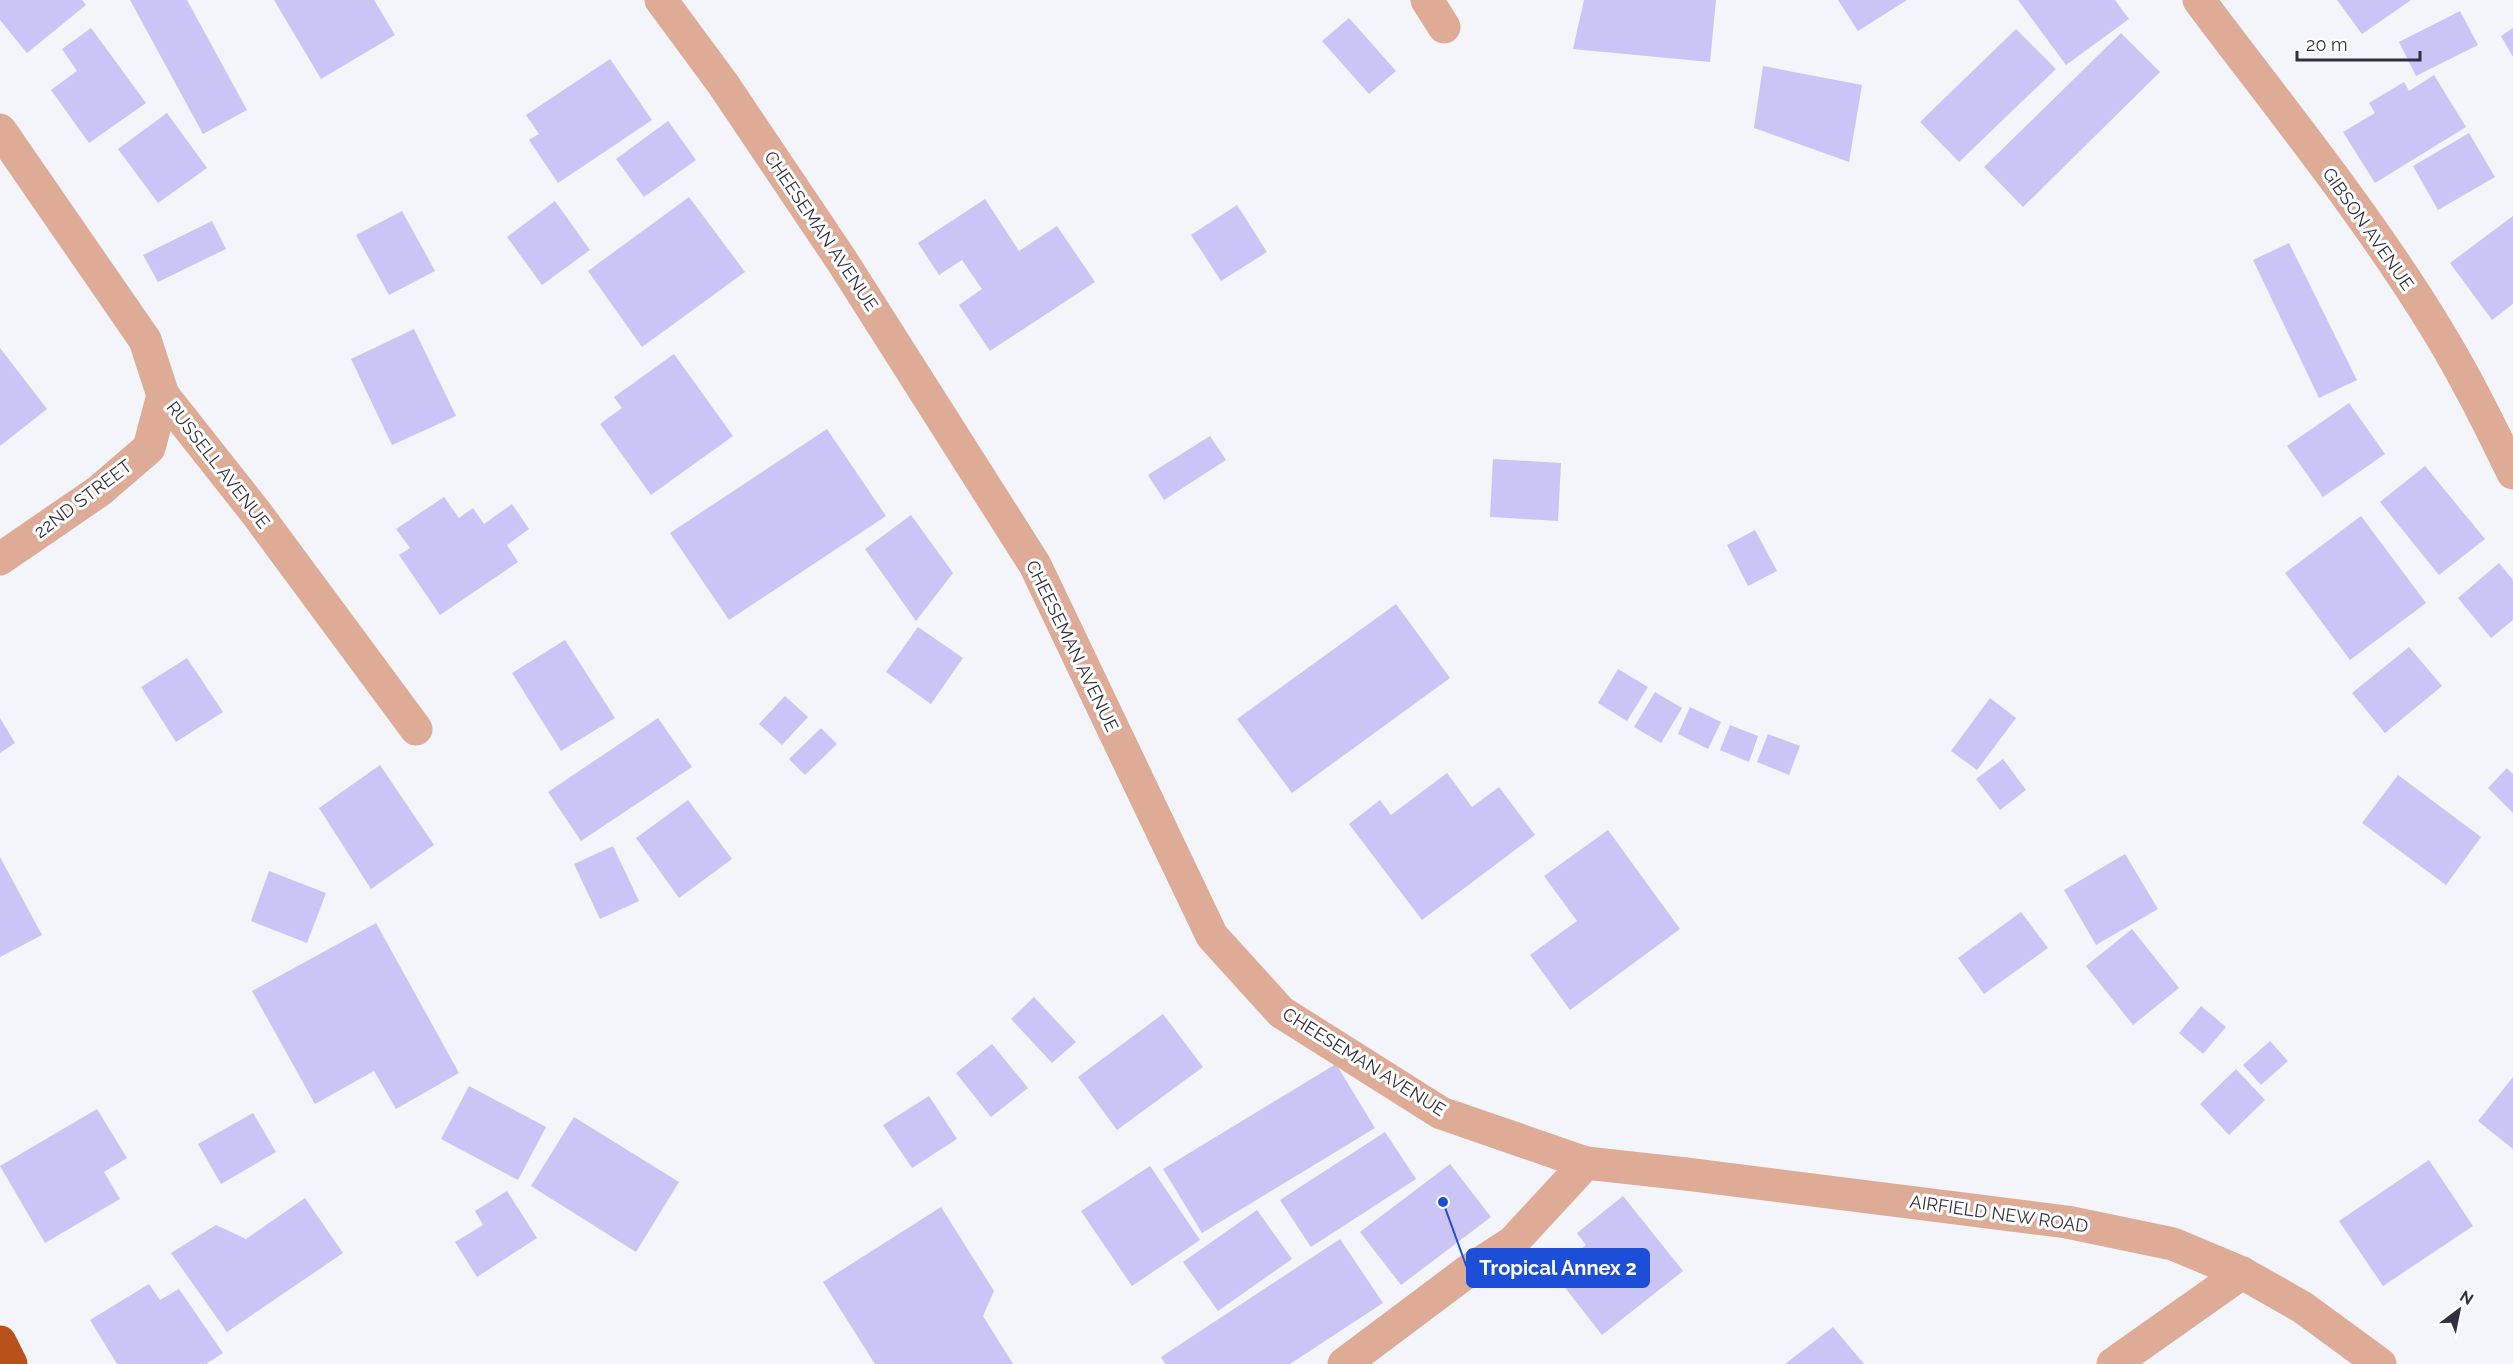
<svg xmlns="http://www.w3.org/2000/svg" width="2513" height="1364" viewBox="0 0 2513 1364" font-family="Raleway,sans-serif">
	<style>
		.building { fill: #cbc4f6 }
		.lines { fill: none; stroke-linecap: round; stroke-linejoin: round }
		.minor { stroke: #deac96; stroke-width: 33 }
		.highway { stroke: #b9521a; stroke-width: 33 }
		.labels { text-anchor: middle; stroke-width: 6; stroke-linejoin: round; paint-order: stroke }
		.street-label { font-size: 18px; fill: #32303e; stroke: #fff }
		.leader { fill: none; stroke: #1d4ed8; stroke-width: 2 }
		.callout-dot { fill: #1d4ed8; stroke: #fff; stroke-width: 2 }
		.callout { fill: #1d4ed8; stroke: #1d4ed8; stroke-width: 2 }
		.callout-label { font-size: 20px; text-anchor: middle; font-weight: bold; fill: #fff }
	</style>
	<rect width="100%" height="100%" fill="#f4f4fb"/>
	<g class="building">
		<path d="M 0,0 L 82,0 L 86,5 L 27,53 L 0,20 Z"/>
		<path d="M 130,0 L 187,0 L 247,110 L 203,134 Z"/>
		<path d="M 274,0 L 374,0 L 395,35 L 321,79 Z"/>
		<path d="M 1584,0 L 1716,0 L 1710,62 L 1573,49 Z"/>
		<path d="M 1838,0 L 1907,0 L 1858,31 Z"/>
		<path d="M 2018,0 L 2115,0 L 2129,19 L 2066,65 Z"/>
		<path d="M 2337,0 L 2411,0 L 2362,34 Z"/>
		<path d="M 2460,11 L 2478,45 L 2416,76 L 2399,42 Z"/>
		<path d="M 1349,18 L 1396,71 L 1369,94 L 1322,41 Z"/>
		<path d="M 91,28 L 146,103 L 89,143 L 51,90 L 77,71 L 62,49 Z"/>
		<path d="M 2513,28 L 2513,57 L 2501,36 Z"/>
		<path d="M 2016,29 L 2056,69 L 1959,162 L 1920,122 Z"/>
		<path d="M 2121,33 L 2160,72 L 2023,207 L 1984,167 Z"/>
		<path d="M 610,59 L 652,120 L 558,183 L 529,140 L 539,134 L 526,115 Z"/>
		<path d="M 1763,66 L 1862,85 L 1849,162 L 1754,128 Z"/>
		<path d="M 2434,75 L 2466,127 L 2375,183 L 2343,132 L 2375,113 L 2369,103 L 2404,82 L 2409,91 Z"/>
		<path d="M 167,113 L 207,168 L 158,203 L 118,149 Z"/>
		<path d="M 668,121 L 696,160 L 644,197 L 616,159 Z"/>
		<path d="M 2469,133 L 2495,177 L 2438,210 L 2413,166 Z"/>
		<path d="M 689,197 L 745,272 L 642,347 L 588,271 Z"/>
		<path d="M 985,199 L 1019,251 L 1057,226 L 1095,282 L 990,351 L 959,305 L 982,289 L 962,260 L 939,275 L 918,243 Z"/>
		<path d="M 555,201 L 590,250 L 542,285 L 507,237 Z"/>
		<path d="M 1237,205 L 1267,252 L 1221,281 L 1191,235 Z"/>
		<path d="M 402,211 L 435,271 L 389,295 L 356,235 Z"/>
		<path d="M 2513,216 L 2513,304 L 2492,320 L 2450,263 Z"/>
		<path d="M 212,221 L 226,249 L 158,282 L 143,255 Z"/>
		<path d="M 2289,243 L 2357,380 L 2319,398 L 2253,260 Z"/>
		<path d="M 414,329 L 456,416 L 392,445 L 351,359 Z"/>
		<path d="M 0,348 L 47,409 L 0,446 Z"/>
		<path d="M 674,354 L 733,436 L 651,495 L 600,424 L 622,408 L 614,397 Z"/>
		<path d="M 2349,403 L 2385,454 L 2323,497 L 2287,446 Z"/>
		<path d="M 827,429 L 886,516 L 729,620 L 670,533 Z"/>
		<path d="M 1210,436 L 1226,460 L 1164,500 L 1148,475 Z"/>
		<path d="M 1493,459 L 1561,463 L 1558,521 L 1490,517 Z"/>
		<path d="M 2425,466 L 2485,539 L 2439,575 L 2380,502 Z"/>
		<path d="M 444,497 L 459,518 L 473,508 L 484,524 L 512,504 L 529,529 L 507,545 L 518,562 L 440,615 L 399,555 L 410,548 L 396,529 Z"/>
		<path d="M 911,515 L 953,573 L 916,621 L 865,549 Z"/>
		<path d="M 2361,516 L 2426,603 L 2350,660 L 2285,573 Z"/>
		<path d="M 1755,530 L 1777,571 L 1748,586 L 1727,545 Z"/>
		<path d="M 2499,563 L 2513,580 L 2513,620 L 2491,638 L 2458,598 Z"/>
		<path d="M 1396,604 L 1450,678 L 1292,793 L 1237,719 Z"/>
		<path d="M 918,627 L 963,658 L 931,704 L 886,672 Z"/>
		<path d="M 565,640 L 615,718 L 561,751 L 512,673 Z"/>
		<path d="M 2409,647 L 2442,686 L 2385,733 L 2352,693 Z"/>
		<path d="M 187,658 L 223,712 L 176,742 L 141,687 Z"/>
		<path d="M 1618,669 L 1648,687 L 1627,721 L 1598,703 Z"/>
		<path d="M 1655,692 L 1682,708 L 1661,743 L 1634,727 Z"/>
		<path d="M 785,696 L 808,717 L 782,745 L 759,724 Z"/>
		<path d="M 1990,698 L 2016,718 L 1977,770 L 1951,751 Z"/>
		<path d="M 1690,707 L 1721,722 L 1708,749 L 1678,734 Z"/>
		<path d="M 0,718 L 15,743 L 0,753 Z"/>
		<path d="M 658,718 L 692,767 L 581,841 L 548,792 Z"/>
		<path d="M 1730,725 L 1758,736 L 1749,762 L 1720,750 Z"/>
		<path d="M 821,728 L 837,744 L 805,775 L 789,759 Z"/>
		<path d="M 1768,734 L 1800,746 L 1789,775 L 1757,762 Z"/>
		<path d="M 2003,759 L 2026,790 L 2000,810 L 1976,779 Z"/>
		<path d="M 380,765 L 434,845 L 371,889 L 319,808 Z"/>
		<path d="M 2507,768 L 2513,774 L 2513,813 L 2488,788 Z"/>
		<path d="M 1447,773 L 1472,807 L 1499,787 L 1535,835 L 1422,920 L 1349,824 L 1380,800 L 1391,815 Z"/>
		<path d="M 2398,775 L 2481,837 L 2446,885 L 2362,823 Z"/>
		<path d="M 688,800 L 732,859 L 679,898 L 636,838 Z"/>
		<path d="M 1608,830 L 1680,929 L 1570,1010 L 1530,955 L 1577,921 L 1544,876 Z"/>
		<path d="M 613,846 L 639,901 L 600,919 L 574,864 Z"/>
		<path d="M 2125,854 L 2158,909 L 2096,945 L 2064,890 Z"/>
		<path d="M 0,857 L 42,935 L 0,957 Z"/>
		<path d="M 269,871 L 326,893 L 307,943 L 251,921 Z"/>
		<path d="M 2021,912 L 2048,948 L 1984,994 L 1958,958 Z"/>
		<path d="M 376,923 L 459,1073 L 396,1109 L 374,1071 L 315,1104 L 252,991 Z"/>
		<path d="M 2132,929 L 2179,988 L 2133,1025 L 2086,966 Z"/>
		<path d="M 1034,997 L 1076,1042 L 1052,1063 L 1011,1019 Z"/>
		<path d="M 2201,1006 L 2226,1027 L 2203,1054 L 2179,1033 Z"/>
		<path d="M 1163,1014 L 1203,1067 L 1117,1130 L 1078,1077 Z"/>
		<path d="M 2270,1041 L 2288,1061 L 2261,1085 L 2243,1065 Z"/>
		<path d="M 992,1044 L 1028,1088 L 991,1117 L 956,1073 Z"/>
		<path d="M 1336,1064 L 1375,1128 L 1202,1233 L 1163,1169 Z"/>
		<path d="M 2236,1069 L 2265,1100 L 2229,1135 L 2200,1104 Z"/>
		<path d="M 2513,1077 L 2513,1149 L 2478,1121 Z"/>
		<path d="M 469,1086 L 546,1127 L 518,1180 L 441,1139 Z"/>
		<path d="M 929,1096 L 957,1139 L 912,1168 L 883,1125 Z"/>
		<path d="M 97,1109 L 127,1158 L 104,1172 L 120,1199 L 45,1243 L 0,1166 Z"/>
		<path d="M 253,1113 L 276,1152 L 221,1184 L 198,1144 Z"/>
		<path d="M 574,1117 L 679,1182 L 636,1252 L 531,1186 Z"/>
		<path d="M 1385,1132 L 1416,1179 L 1311,1247 L 1280,1200 Z"/>
		<path d="M 2429,1160 L 2473,1226 L 2383,1286 L 2339,1221 Z"/>
		<path d="M 1450,1164 L 1491,1217 L 1401,1285 L 1360,1232 Z"/>
		<path d="M 1150,1166 L 1200,1240 L 1132,1286 L 1081,1211 Z"/>
		<path d="M 507,1191 L 537,1238 L 477,1277 L 455,1242 L 483,1225 L 475,1211 Z"/>
		<path d="M 1623,1196 L 1683,1271 L 1602,1335 L 1552,1271 L 1586,1245 L 1577,1233 Z"/>
		<path d="M 305,1198 L 343,1253 L 227,1332 L 171,1253 L 216,1225 L 246,1239 Z"/>
		<path d="M 941,1207 L 994,1291 L 983,1316 L 1013,1364 L 875,1364 L 823,1282 Z"/>
		<path d="M 1257,1210 L 1292,1259 L 1218,1311 L 1183,1262 Z"/>
		<path d="M 1340,1239 L 1383,1303 L 1290,1364 L 1165,1364 L 1161,1357 Z"/>
		<path d="M 149,1284 L 160,1300 L 179,1289 L 223,1353 L 206,1364 L 117,1364 L 90,1320 Z"/>
		<path d="M 1833,1327 L 1864,1364 L 1785,1364 Z"/>
	</g>
	<g class="lines">
		<g class="minor">
			<path d="M 661,0 L 723,84 L 842,261 L 1035,565 L 1212,936 L 1281,1012 L 1441,1113 L 1586,1163 L 1686,1174 L 2067,1222 L 2173,1244 L 2242,1273 L 2302,1307 L 2380,1364"/>
			<path d="M 1427,0 L 1444,27"/>
			<path d="M 2199,0 C 2280,108 2366,213 2436,328 C 2465,375 2489,424 2513,473"/>
			<path d="M 0,130 L 145,340 L 163,395 L 257,514 L 416,729"/>
			<path d="M 0,559 L 99,491 L 149,448 L 163,395"/>
			<path d="M 1344,1364 L 1468,1271 L 1513,1242 L 1586,1163"/>
			<path d="M 2113,1364 L 2242,1273"/>
		</g>
		<path class="highway" d="M 0,1342 L 11,1364"/>
	</g>
	<g class="labels">
		<g class="street-label">
			<text transform="translate(2368 229) rotate(55)" y="6">GIBSON AVENUE</text>
			<text transform="translate(821 231) rotate(56)" y="6">CHEESEMAN AVENUE</text>
			<text transform="translate(218 465) rotate(52)" y="6">RUSSELL AVENUE</text>
			<text transform="translate(83 499) rotate(-37)" y="6">22ND STREET</text>
			<text transform="translate(1072 646) rotate(64)" y="6">CHEESEMAN AVENUE</text>
			<text transform="translate(1364 1062) rotate(32)" y="6">CHEESEMAN AVENUE</text>
			<text transform="translate(1999 1214) rotate(8)" y="6">AIRFIELD NEW ROAD</text>
		</g>
	</g>
	<path class="leader" d="M1443 1202L1467 1268"/>
	<circle class="callout-dot" cx="1443" cy="1202" r="6"/>
	<rect class="callout" x="1467" y="1249" width="182" height="38" rx="6"/>
	<g class="callout-label">
		<text x="1558" y="1275">Tropical Annex 2</text>
	</g>
	<g transform="translate(2459 1310) rotate(32)" stroke="#ffffff" stroke-width="4.5" paint-order="stroke">
	<path d="M0-4.5L10 22L0 15L-10 22Z" fill="#32303e"/>
	<text y="-9" font-size="16" font-weight="bold" text-anchor="middle" fill="#32303e">N</text>
	</g>
	<path d="M2297 51v9h123v-9" fill="none" stroke="#32303e" stroke-width="3"/>
	<text x="2306" y="51" font-size="18" fill="#32303e" stroke="#ffffff" stroke-width="4.5" paint-order="stroke">20 m</text>
</svg>
